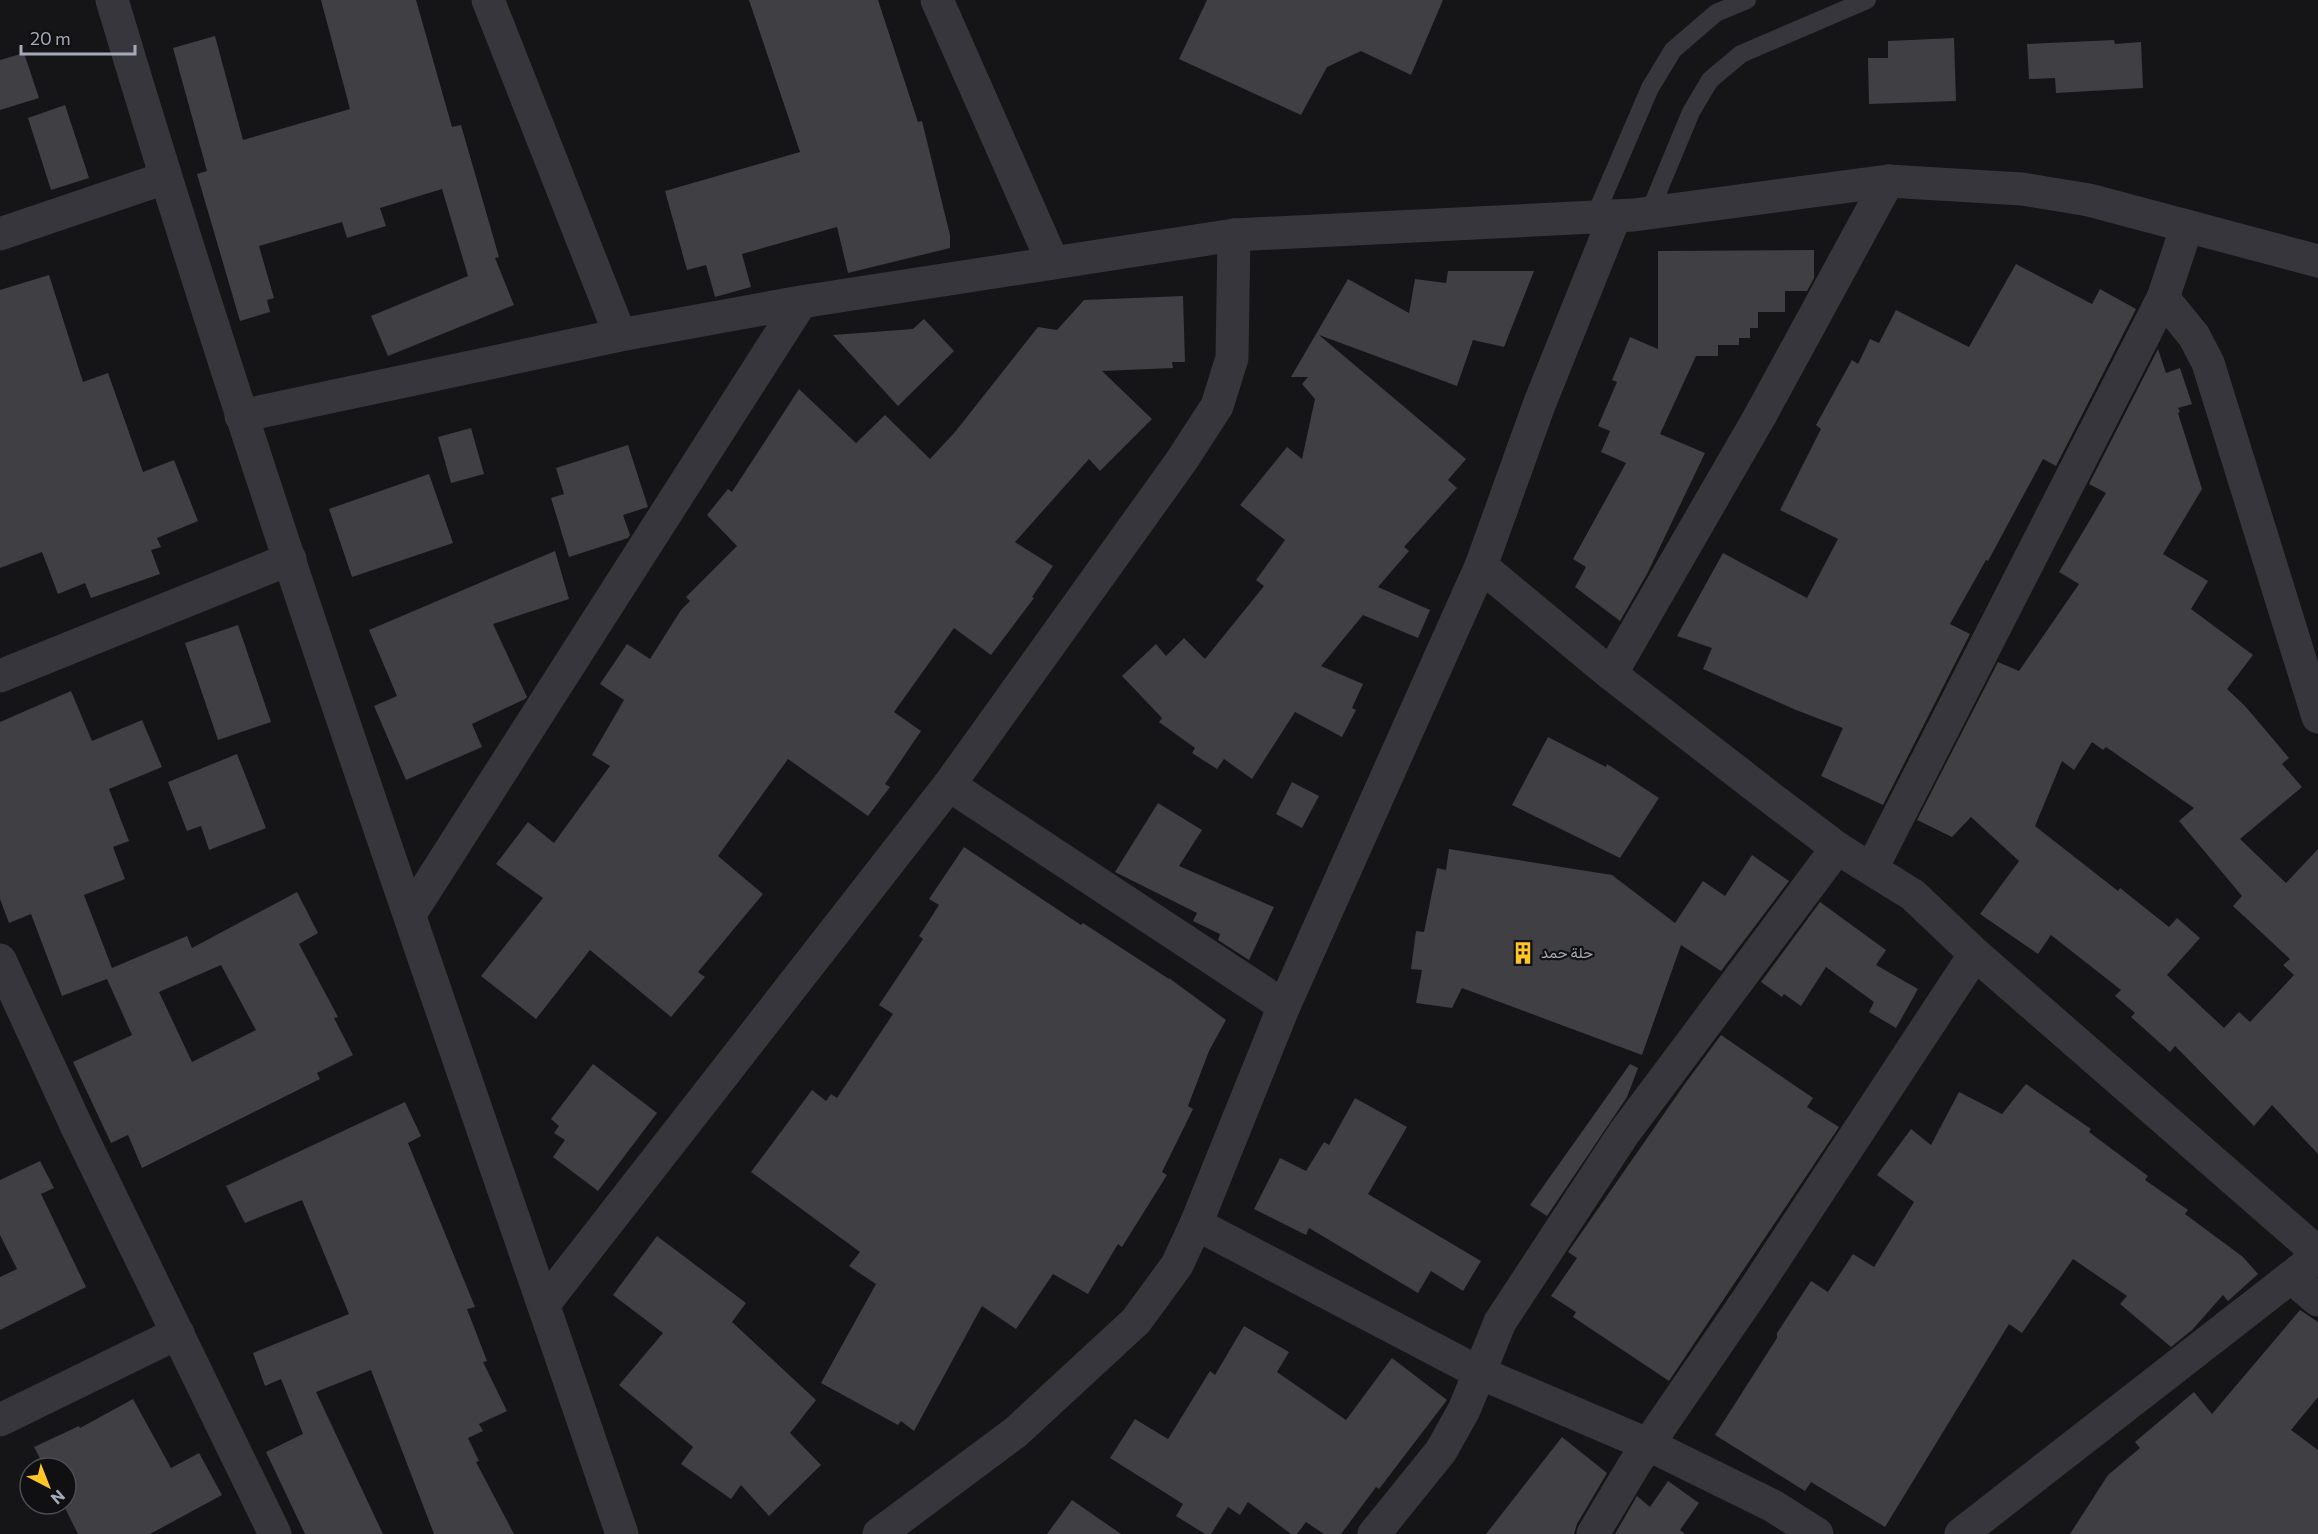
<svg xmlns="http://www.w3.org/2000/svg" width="2318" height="1534" viewBox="0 0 2318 1534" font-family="Commissioner,Vazirmatn,sans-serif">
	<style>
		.building { fill: #3f3f44; fill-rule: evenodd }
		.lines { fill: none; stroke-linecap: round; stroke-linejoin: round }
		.lane { stroke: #36363c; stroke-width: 18 }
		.street { stroke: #36363c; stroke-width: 33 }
		.labels { text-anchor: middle; stroke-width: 4.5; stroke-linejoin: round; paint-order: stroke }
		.poi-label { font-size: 15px; fill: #a6aab8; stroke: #101012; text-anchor: start }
	</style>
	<rect width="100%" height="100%" fill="#151517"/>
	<g class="building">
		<path d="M 321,0 L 416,0 L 452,127 L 461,125 L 499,257 L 495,258 L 514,305 L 388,356 L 371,316 L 468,276 L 442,189 L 380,208 L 386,226 L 347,238 L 342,222 L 259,246 L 274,298 L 267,300 L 270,312 L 240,321 L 197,174 L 207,171 L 173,48 L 215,36 L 243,140 L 350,109 Z"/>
		<path d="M 749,0 L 878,0 L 918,122 L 922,121 L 950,235 L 950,248 L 848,273 L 837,227 L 742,254 L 751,287 L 715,297 L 706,265 L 687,270 L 665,191 L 800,152 Z"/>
		<path d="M 1207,0 L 1443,0 L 1411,75 L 1361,51 L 1327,67 L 1301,115 L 1179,59 Z"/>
		<path d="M 1954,38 L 1956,101 L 1869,104 L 1868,58 L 1888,58 L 1888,41 Z"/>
		<path d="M 2114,40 L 2115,44 L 2141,42 L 2143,88 L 2056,93 L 2055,78 L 2029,79 L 2027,44 Z"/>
		<path d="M 24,53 L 39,98 L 0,110 L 0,60 Z"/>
		<path d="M 65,105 L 89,178 L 51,190 L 28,118 Z"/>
		<path d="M 1814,250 L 1814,278 L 1807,291 L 1785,291 L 1785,312 L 1758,312 L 1758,328 L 1750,328 L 1750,338 L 1739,338 L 1739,345 L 1718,345 L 1718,356 L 1696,356 L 1660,434 L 1705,453 L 1647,574 L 1620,621 L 1575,587 L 1586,567 L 1573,559 L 1626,463 L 1601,452 L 1610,431 L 1598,426 L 1617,382 L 1612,380 L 1630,337 L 1658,349 L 1658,251 Z"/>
		<path d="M 2016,264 L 2092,304 L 2100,289 L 2136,309 L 2056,466 L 2043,459 L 1988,561 L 1986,560 L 1950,624 L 1970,634 L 1883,805 L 1821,776 L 1843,728 L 1796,710 L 1703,669 L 1712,648 L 1677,636 L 1723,553 L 1807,598 L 1838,539 L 1780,510 L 1821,429 L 1816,425 L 1852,360 L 1858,364 L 1870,339 L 1879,343 L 1896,310 L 1969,347 Z"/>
		<path d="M 1448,271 L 1534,271 L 1504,347 L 1473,340 L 1457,386 L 1319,335 L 1466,459 L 1448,480 L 1457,488 L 1404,547 L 1409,551 L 1378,587 L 1430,610 L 1418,638 L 1363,615 L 1321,666 L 1363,684 L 1352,708 L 1356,710 L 1342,737 L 1295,712 L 1252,779 L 1224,759 L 1217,769 L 1192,753 L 1195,748 L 1159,722 L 1162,718 L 1122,676 L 1156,644 L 1166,656 L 1184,638 L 1205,659 L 1264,586 L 1256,580 L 1285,540 L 1240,505 L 1287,447 L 1302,459 L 1315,399 L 1302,384 L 1308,377 L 1291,377 L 1348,279 L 1409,313 L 1415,279 L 1446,283 Z"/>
		<path d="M 49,275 L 83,382 L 108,373 L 143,472 L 174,460 L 198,521 L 157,538 L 161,547 L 151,550 L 160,574 L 91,598 L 85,583 L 58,594 L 42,552 L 0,568 L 0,290 Z"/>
		<path d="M 1183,296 L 1185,362 L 1172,362 L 1173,368 L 1102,371 L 1152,419 L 1100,471 L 1089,459 L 1015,542 L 1053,566 L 1032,597 L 1034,598 L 991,655 L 954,628 L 894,712 L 921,731 L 885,784 L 890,787 L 868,816 L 788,759 L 718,856 L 763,894 L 698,972 L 705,977 L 671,1017 L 590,950 L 536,1019 L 481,976 L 543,898 L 496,864 L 528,822 L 554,843 L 610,766 L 592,755 L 624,700 L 600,684 L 627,644 L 650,659 L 681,610 L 690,601 L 686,597 L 737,546 L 707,515 L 728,489 L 732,492 L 799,389 L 856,443 L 885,415 L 930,459 L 955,432 L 1038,327 L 1057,330 L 1084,300 Z"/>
		<path d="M 924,319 L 954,351 L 898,406 L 833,335 L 913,329 Z"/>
		<path d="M 2158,349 L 2166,373 L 2180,368 L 2192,404 L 2178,408 L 2180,412 L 2178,413 L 2202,489 L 2163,554 L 2208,581 L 2191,609 L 2253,655 L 2227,689 L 2245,706 L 2289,758 L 2282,764 L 2302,787 L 2240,839 L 2286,883 L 2318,849 L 2318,1154 L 2272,1105 L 2254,1126 L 2175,1046 L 2170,1052 L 2131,1017 L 2135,1013 L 2115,996 L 2121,990 L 2051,935 L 2038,954 L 1980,914 L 2019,861 L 1971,817 L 1952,837 L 1917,820 L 1998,662 L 2019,671 L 2079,584 L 2059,572 L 2106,493 L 2089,484 ZM 2092,742 L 2103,750 L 2106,747 L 2194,808 L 2179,821 L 2242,896 L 2233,906 L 2290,959 L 2283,965 L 2294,975 L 2250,1022 L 2239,1012 L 2224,1028 L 2167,975 L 2200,938 L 2177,918 L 2169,927 L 2120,888 L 2118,891 L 2035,826 L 2062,761 L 2074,770 Z"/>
		<path d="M 471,428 L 484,474 L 451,483 L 438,437 Z"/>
		<path d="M 628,445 L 648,507 L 623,515 L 630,535 L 628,538 L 569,557 L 551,498 L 564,494 L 556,468 Z"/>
		<path d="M 429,474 L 453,543 L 352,577 L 329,509 Z"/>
		<path d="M 555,551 L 569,599 L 493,624 L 527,697 L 525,699 L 472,724 L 482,747 L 406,780 L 374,706 L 397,696 L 369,630 Z"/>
		<path d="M 238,625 L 271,722 L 218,740 L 185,643 Z"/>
		<path d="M 71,691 L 92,741 L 142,720 L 162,767 L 109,789 L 129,841 L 113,847 L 125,879 L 84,895 L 112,968 L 187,936 L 192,948 L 297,892 L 318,933 L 299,944 L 338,1017 L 334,1018 L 353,1055 L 317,1073 L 320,1079 L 142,1168 L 128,1135 L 111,1143 L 73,1062 L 132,1035 L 107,979 L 62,996 L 31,914 L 9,923 L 0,899 L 0,722 ZM 221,965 L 256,1030 L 192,1062 L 159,992 Z"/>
		<path d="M 1548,737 L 1606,767 L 1607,764 L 1659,798 L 1620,858 L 1512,805 Z"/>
		<path d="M 237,754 L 266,828 L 209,850 L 201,826 L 187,831 L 168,782 Z"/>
		<path d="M 1292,782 L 1319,796 L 1302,828 L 1276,814 Z"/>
		<path d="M 1158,803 L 1202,830 L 1179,866 L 1274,907 L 1249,960 L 1218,940 L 1220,934 L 1193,921 L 1197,913 L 1115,872 Z"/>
		<path d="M 964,847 L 1081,925 L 1083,923 L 1169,979 L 1169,978 L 1226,1020 L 1209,1051 L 1188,1106 L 1193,1109 L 1162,1172 L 1167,1175 L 1122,1247 L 1118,1244 L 1088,1294 L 1053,1274 L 1016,1329 L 982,1306 L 914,1431 L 901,1421 L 898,1425 L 821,1383 L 876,1284 L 849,1266 L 860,1252 L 751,1172 L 812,1090 L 826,1101 L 831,1094 L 837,1098 L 893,1014 L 879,1005 L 923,939 L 919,936 L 939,905 L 929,899 Z"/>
		<path d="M 1449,849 L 1612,875 L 1675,923 L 1703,881 L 1725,896 L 1752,855 L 1789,881 L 1721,971 L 1681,945 L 1642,1055 L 1462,988 L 1452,1008 L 1416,1003 L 1422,970 L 1411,969 L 1416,931 L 1424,932 L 1437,868 L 1446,870 Z"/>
		<path d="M 1820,902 L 1886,950 L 1876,965 L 1918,989 L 1896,1028 L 1869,1012 L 1874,1002 L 1826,967 L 1801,1006 L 1784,994 L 1782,997 L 1761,982 Z"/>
		<path d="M 1721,1035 L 1813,1098 L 1807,1107 L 1839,1127 L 1669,1381 L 1573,1317 L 1576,1312 L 1551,1296 L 1577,1258 L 1568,1252 L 1684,1085 Z"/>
		<path d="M 593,1064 L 657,1113 L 598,1191 L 553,1157 L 565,1140 L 554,1133 L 559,1126 L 551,1119 Z"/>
		<path d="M 1630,1064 L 1638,1068 L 1627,1097 L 1547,1216 L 1530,1205 Z"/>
		<path d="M 2026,1084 L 2091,1129 L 2089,1132 L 2148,1176 L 2145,1180 L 2188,1210 L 2185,1214 L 2243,1257 L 2258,1274 L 2228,1301 L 2223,1295 L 2192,1330 L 2171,1347 L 2120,1304 L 2127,1296 L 2073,1259 L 2022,1333 L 2009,1324 L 1885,1527 L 1811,1482 L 1805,1491 L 1715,1435 L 1777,1338 L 1777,1333 L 1811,1281 L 1828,1292 L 1853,1254 L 1874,1267 L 1914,1202 L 1877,1175 L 1911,1129 L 1931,1145 L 1959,1092 L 2002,1114 Z"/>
		<path d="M 1355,1098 L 1407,1127 L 1368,1194 L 1481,1261 L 1463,1291 L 1431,1271 L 1418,1293 L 1309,1228 L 1306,1235 L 1254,1209 L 1280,1158 L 1306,1171 L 1324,1142 L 1329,1145 Z"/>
		<path d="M 405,1102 L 421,1136 L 408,1143 L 475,1307 L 467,1309 L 487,1361 L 483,1362 L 507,1411 L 479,1424 L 483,1431 L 468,1438 L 479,1461 L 476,1462 L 514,1534 L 434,1534 L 371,1370 L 316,1392 L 383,1534 L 305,1534 L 266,1452 L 303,1434 L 281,1379 L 265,1386 L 253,1353 L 349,1314 L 302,1200 L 245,1223 L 226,1186 Z"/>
		<path d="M 40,1161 L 54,1188 L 41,1194 L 86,1287 L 0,1330 L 0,1277 L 17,1269 L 0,1235 L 0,1180 Z"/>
		<path d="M 657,1236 L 746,1303 L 732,1322 L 816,1400 L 790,1433 L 821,1465 L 769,1516 L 741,1485 L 731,1499 L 681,1464 L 693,1447 L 619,1385 L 663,1333 L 613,1295 Z"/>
		<path d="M 2300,1310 L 2318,1322 L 2318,1397 L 2291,1430 L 2318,1450 L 2318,1534 L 2070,1534 L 2108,1475 L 2140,1448 L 2135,1442 L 2194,1392 L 2212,1414 Z"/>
		<path d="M 1244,1326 L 1289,1352 L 1277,1372 L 1346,1420 L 1392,1358 L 1447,1400 L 1379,1489 L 1376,1487 L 1341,1534 L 1324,1534 L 1306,1522 L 1297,1534 L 1291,1534 L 1248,1502 L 1240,1515 L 1228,1507 L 1211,1534 L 1205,1534 L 1176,1516 L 1183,1504 L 1110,1458 L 1135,1419 L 1168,1439 L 1210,1371 L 1215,1375 Z"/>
		<path d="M 133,1399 L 171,1468 L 199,1453 L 222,1495 L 150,1534 L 78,1534 L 63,1504 L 66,1504 L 66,1468 L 45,1468 L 34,1447 L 79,1426 L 80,1428 Z"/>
		<path d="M 1562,1437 L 1607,1473 L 1577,1524 L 1574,1534 L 1486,1534 Z"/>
		<path d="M 1668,1481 L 1699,1503 L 1680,1530 L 1685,1534 L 1615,1534 L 1637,1496 L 1650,1507 Z"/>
		<path d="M 1072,1500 L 1121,1534 L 1047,1534 Z"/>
	</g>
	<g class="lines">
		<g class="lane">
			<path d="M 1649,213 L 1691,112 L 1710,80 L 1741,54 L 1867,0"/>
			<path d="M 1594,218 L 1650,88 L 1673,50 L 1716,13 L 1747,0"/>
		</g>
		<g class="street">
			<path d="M 112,0 C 266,516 448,1024 622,1534"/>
			<path d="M 488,0 L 620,335"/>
			<path d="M 937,0 L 1053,263"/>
			<path d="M 0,234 L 165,178"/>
			<path d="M 2163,298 L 2194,336 L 2208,363 L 2318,717"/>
			<path d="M 241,416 L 620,335 L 801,302 L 1234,235 L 1634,215 L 1888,181 L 2022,189 L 2089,200 L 2318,261"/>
			<path d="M 1481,566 L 1611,674 L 1767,795 L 1837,848 L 1913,895 L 1975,954 L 2318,1253"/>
			<path d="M 1611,674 L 1760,416 L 1888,181"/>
			<path d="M 0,676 L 290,559"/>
			<path d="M 949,785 L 1284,1006"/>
			<path d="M 1872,868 L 2163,298 L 2187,226"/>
			<path d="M 410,914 L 801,302"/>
			<path d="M 0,960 L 77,1127 L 275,1534"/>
			<path d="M 1196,1224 L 1480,1373 L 1649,1445 L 1773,1506 L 1817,1534"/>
			<path d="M 2291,1277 L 2318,1300"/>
			<path d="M 544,1304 L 949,785 L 1182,460 L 1217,406 L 1232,358 L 1234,235"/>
			<path d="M 0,1420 L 178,1333"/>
			<path d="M 879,1534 L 1016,1432 L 1136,1321 L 1177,1265 L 1196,1224 L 1284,1006 L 1481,566 L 1539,405 L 1615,216"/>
			<path d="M 1374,1534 L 1441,1451 L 1464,1410 L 1500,1322 L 1624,1133 L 1837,848"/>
			<path d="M 1593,1534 L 1634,1465 L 1752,1293 L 1975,954"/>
			<path d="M 1961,1534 L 2318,1256"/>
		</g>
	</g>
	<defs>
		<g id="building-bare" transform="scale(1.8)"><path d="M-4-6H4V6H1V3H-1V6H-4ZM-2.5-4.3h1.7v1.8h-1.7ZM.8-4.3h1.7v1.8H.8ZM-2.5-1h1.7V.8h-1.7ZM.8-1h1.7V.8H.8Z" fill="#ffc425" stroke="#101012" stroke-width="2.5" paint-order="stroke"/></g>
	</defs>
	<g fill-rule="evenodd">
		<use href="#building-bare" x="1523" y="953"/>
	</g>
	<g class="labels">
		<g class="poi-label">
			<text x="1541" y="958">حلة حمد</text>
		</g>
	</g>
	<g transform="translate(48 1486) rotate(138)"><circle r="28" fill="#101012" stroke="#4c4e54" stroke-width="1.5"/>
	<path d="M0-4.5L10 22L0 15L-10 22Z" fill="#ffc425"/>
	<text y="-9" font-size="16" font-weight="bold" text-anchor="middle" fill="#a6aab8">N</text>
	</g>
	<path d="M21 45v9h114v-9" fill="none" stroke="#a6aab8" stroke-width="3"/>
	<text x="30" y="45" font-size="18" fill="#a6aab8" stroke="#101012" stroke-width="4.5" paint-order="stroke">20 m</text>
</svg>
